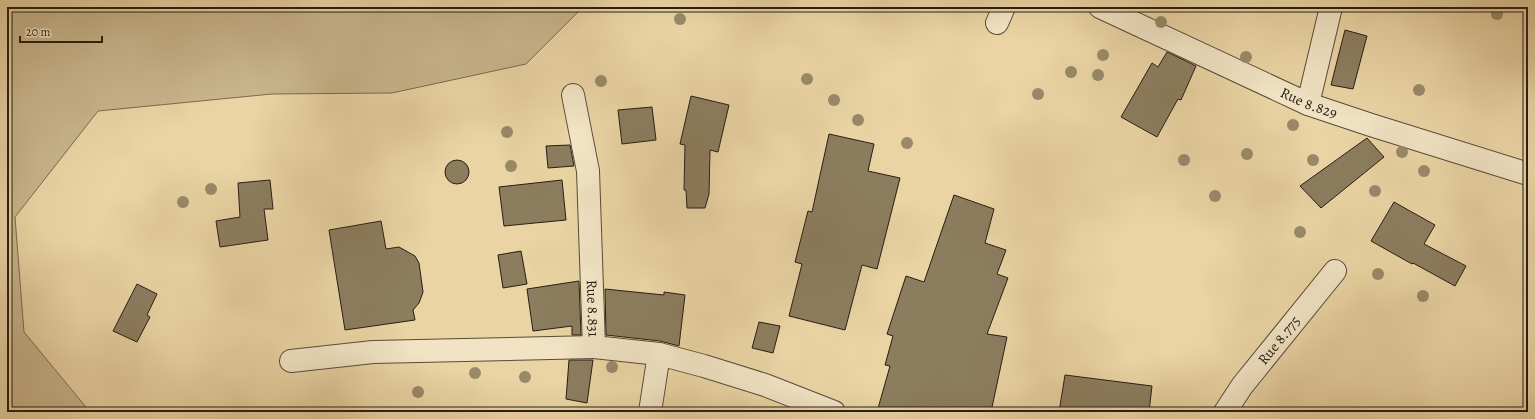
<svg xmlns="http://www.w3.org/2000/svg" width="1535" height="419" viewBox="0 0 1535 419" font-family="Alegreya,serif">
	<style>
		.green { fill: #c9b58c; stroke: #786a50 }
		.building { fill: #8c7d5f; stroke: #261e14 }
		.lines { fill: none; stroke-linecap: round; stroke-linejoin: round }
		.street-casing { stroke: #574c38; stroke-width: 24 }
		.street { stroke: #f1e3c4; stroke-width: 22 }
		.tree { fill: #998969 }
		.labels { text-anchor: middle; stroke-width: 3; stroke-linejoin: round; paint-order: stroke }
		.street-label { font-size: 15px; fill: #261e14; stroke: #f1e3c4 }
	</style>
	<rect width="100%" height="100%" fill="#ead4a4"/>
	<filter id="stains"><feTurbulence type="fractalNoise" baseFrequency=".005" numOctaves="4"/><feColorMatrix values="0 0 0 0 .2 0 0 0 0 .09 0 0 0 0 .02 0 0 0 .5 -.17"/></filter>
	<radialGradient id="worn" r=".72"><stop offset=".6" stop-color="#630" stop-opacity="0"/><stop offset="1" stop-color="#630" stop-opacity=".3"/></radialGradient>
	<path class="green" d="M 7,7 L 583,7 L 526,64 L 392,93 L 272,94 L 98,111 L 15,217 L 24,332 L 90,412 L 7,412 Z"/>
	<g class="building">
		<path d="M 1345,30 L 1367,36 L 1353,89 L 1331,85 Z"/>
		<path d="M 1167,52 L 1196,66 L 1181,100 L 1178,99 L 1157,137 L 1121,117 L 1152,63 L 1158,67 Z"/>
		<path d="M 691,96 L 729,105 L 718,152 L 710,150 L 709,194 L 705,208 L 687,208 L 686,190 L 684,190 L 685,145 L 680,144 Z"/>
		<path d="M 652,107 L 656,140 L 622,144 L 618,110 Z"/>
		<path d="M 829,134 L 874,144 L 868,171 L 900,178 L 877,269 L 862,265 L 845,330 L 789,316 L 802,264 L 795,262 L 808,211 L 812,212 Z"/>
		<path d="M 1367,138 L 1384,157 L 1321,208 L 1300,186 Z"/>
		<path d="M 570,145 L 574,166 L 548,168 L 546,146 Z"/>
		<circle cx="457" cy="172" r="12"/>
		<path d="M 270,180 L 273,209 L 264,209 L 268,240 L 220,247 L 216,221 L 240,217 L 238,183 Z"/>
		<path d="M 562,180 L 566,220 L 504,226 L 499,187 Z"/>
		<path d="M 954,195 L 994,209 L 985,243 L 1006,250 L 997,274 L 1008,278 L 987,334 L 1007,337 L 991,412 L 877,412 L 890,366 L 885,365 L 893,336 L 887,334 L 906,276 L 924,282 Z"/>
		<path d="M 1394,202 L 1435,225 L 1424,244 L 1466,266 L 1455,286 L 1413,263 L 1412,264 L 1371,241 Z"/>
		<path d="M 381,221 L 386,249 L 399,247 L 415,256 L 419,263 L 423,292 L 419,303 L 413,310 L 415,320 L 345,330 L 329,230 Z"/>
		<path d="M 521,251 L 527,284 L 503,288 L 498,255 Z"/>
		<path d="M 579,281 L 581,335 L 572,335 L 572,326 L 533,331 L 527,289 Z"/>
		<path d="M 137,284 L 157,294 L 147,315 L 150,317 L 137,342 L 113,331 Z"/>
		<path d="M 605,289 L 664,295 L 664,292 L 685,295 L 679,346 L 660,341 L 606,335 Z"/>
		<path d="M 759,322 L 780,326 L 773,353 L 752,348 Z"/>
		<path d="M 569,360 L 593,360 L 587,403 L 566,399 Z"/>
		<path d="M 1065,375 L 1152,386 L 1149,412 L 1059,412 Z"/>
	</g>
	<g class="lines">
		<g class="street-casing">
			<g id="street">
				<path id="s1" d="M 1100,7 L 1308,104 L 1371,125 L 1528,174"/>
				<path d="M 997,23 L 1004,7"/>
				<path id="s2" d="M 573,95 L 588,171 L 594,347 L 659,354 L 704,366 L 765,385 L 834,412"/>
				<path d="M 1308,104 L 1331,7"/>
				<path d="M 291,361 L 373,352 L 594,347"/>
				<path d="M 650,412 L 659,354"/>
				<path id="s3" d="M 1225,412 L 1242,386 L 1335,271"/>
			</g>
		</g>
		<use href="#street" class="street"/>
	</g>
	<g class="tree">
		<circle cx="1497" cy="14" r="6"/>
		<circle cx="680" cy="19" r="6"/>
		<circle cx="1161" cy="22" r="6"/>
		<circle cx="1103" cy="55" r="6"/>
		<circle cx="1246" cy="57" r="6"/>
		<circle cx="1071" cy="72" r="6"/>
		<circle cx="1098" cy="75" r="6"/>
		<circle cx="807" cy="79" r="6"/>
		<circle cx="601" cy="81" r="6"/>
		<circle cx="1419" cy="90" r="6"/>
		<circle cx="1038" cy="94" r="6"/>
		<circle cx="834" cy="100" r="6"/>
		<circle cx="858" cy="120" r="6"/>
		<circle cx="1293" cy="125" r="6"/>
		<circle cx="507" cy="132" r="6"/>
		<circle cx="907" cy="143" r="6"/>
		<circle cx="1402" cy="152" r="6"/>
		<circle cx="1247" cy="154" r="6"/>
		<circle cx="1184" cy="160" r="6"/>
		<circle cx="1313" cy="160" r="6"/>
		<circle cx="511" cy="166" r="6"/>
		<circle cx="1424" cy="171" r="6"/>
		<circle cx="211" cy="189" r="6"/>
		<circle cx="1375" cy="191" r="6"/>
		<circle cx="1215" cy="196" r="6"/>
		<circle cx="183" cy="202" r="6"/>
		<circle cx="1300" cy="232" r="6"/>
		<circle cx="1378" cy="274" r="6"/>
		<circle cx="1423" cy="296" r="6"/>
		<circle cx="612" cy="367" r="6"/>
		<circle cx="475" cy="373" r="6"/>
		<circle cx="525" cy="377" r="6"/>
		<circle cx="418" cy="392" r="6"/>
	</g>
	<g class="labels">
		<g class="street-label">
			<text dy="5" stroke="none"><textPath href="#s1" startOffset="230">Rue 8.829</textPath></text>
			<text dy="5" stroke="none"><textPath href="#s2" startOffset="215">Rue 8.831</textPath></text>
			<text dy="5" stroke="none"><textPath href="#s3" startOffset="90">Rue 8.775</textPath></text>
		</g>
	</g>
	<rect width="1535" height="419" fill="none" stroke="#ead4a4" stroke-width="24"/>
	<rect x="8" y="8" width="1519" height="403" fill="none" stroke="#261e14" stroke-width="2"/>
	<rect x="12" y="12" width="1511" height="395" fill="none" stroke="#261e14"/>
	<path d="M20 36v6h82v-6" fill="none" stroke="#261e14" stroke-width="2"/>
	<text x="26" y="36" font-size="12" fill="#261e14" stroke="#f1e3c4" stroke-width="3" paint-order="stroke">20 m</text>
	<rect width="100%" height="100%" filter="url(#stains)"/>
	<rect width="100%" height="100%" fill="url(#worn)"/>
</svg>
